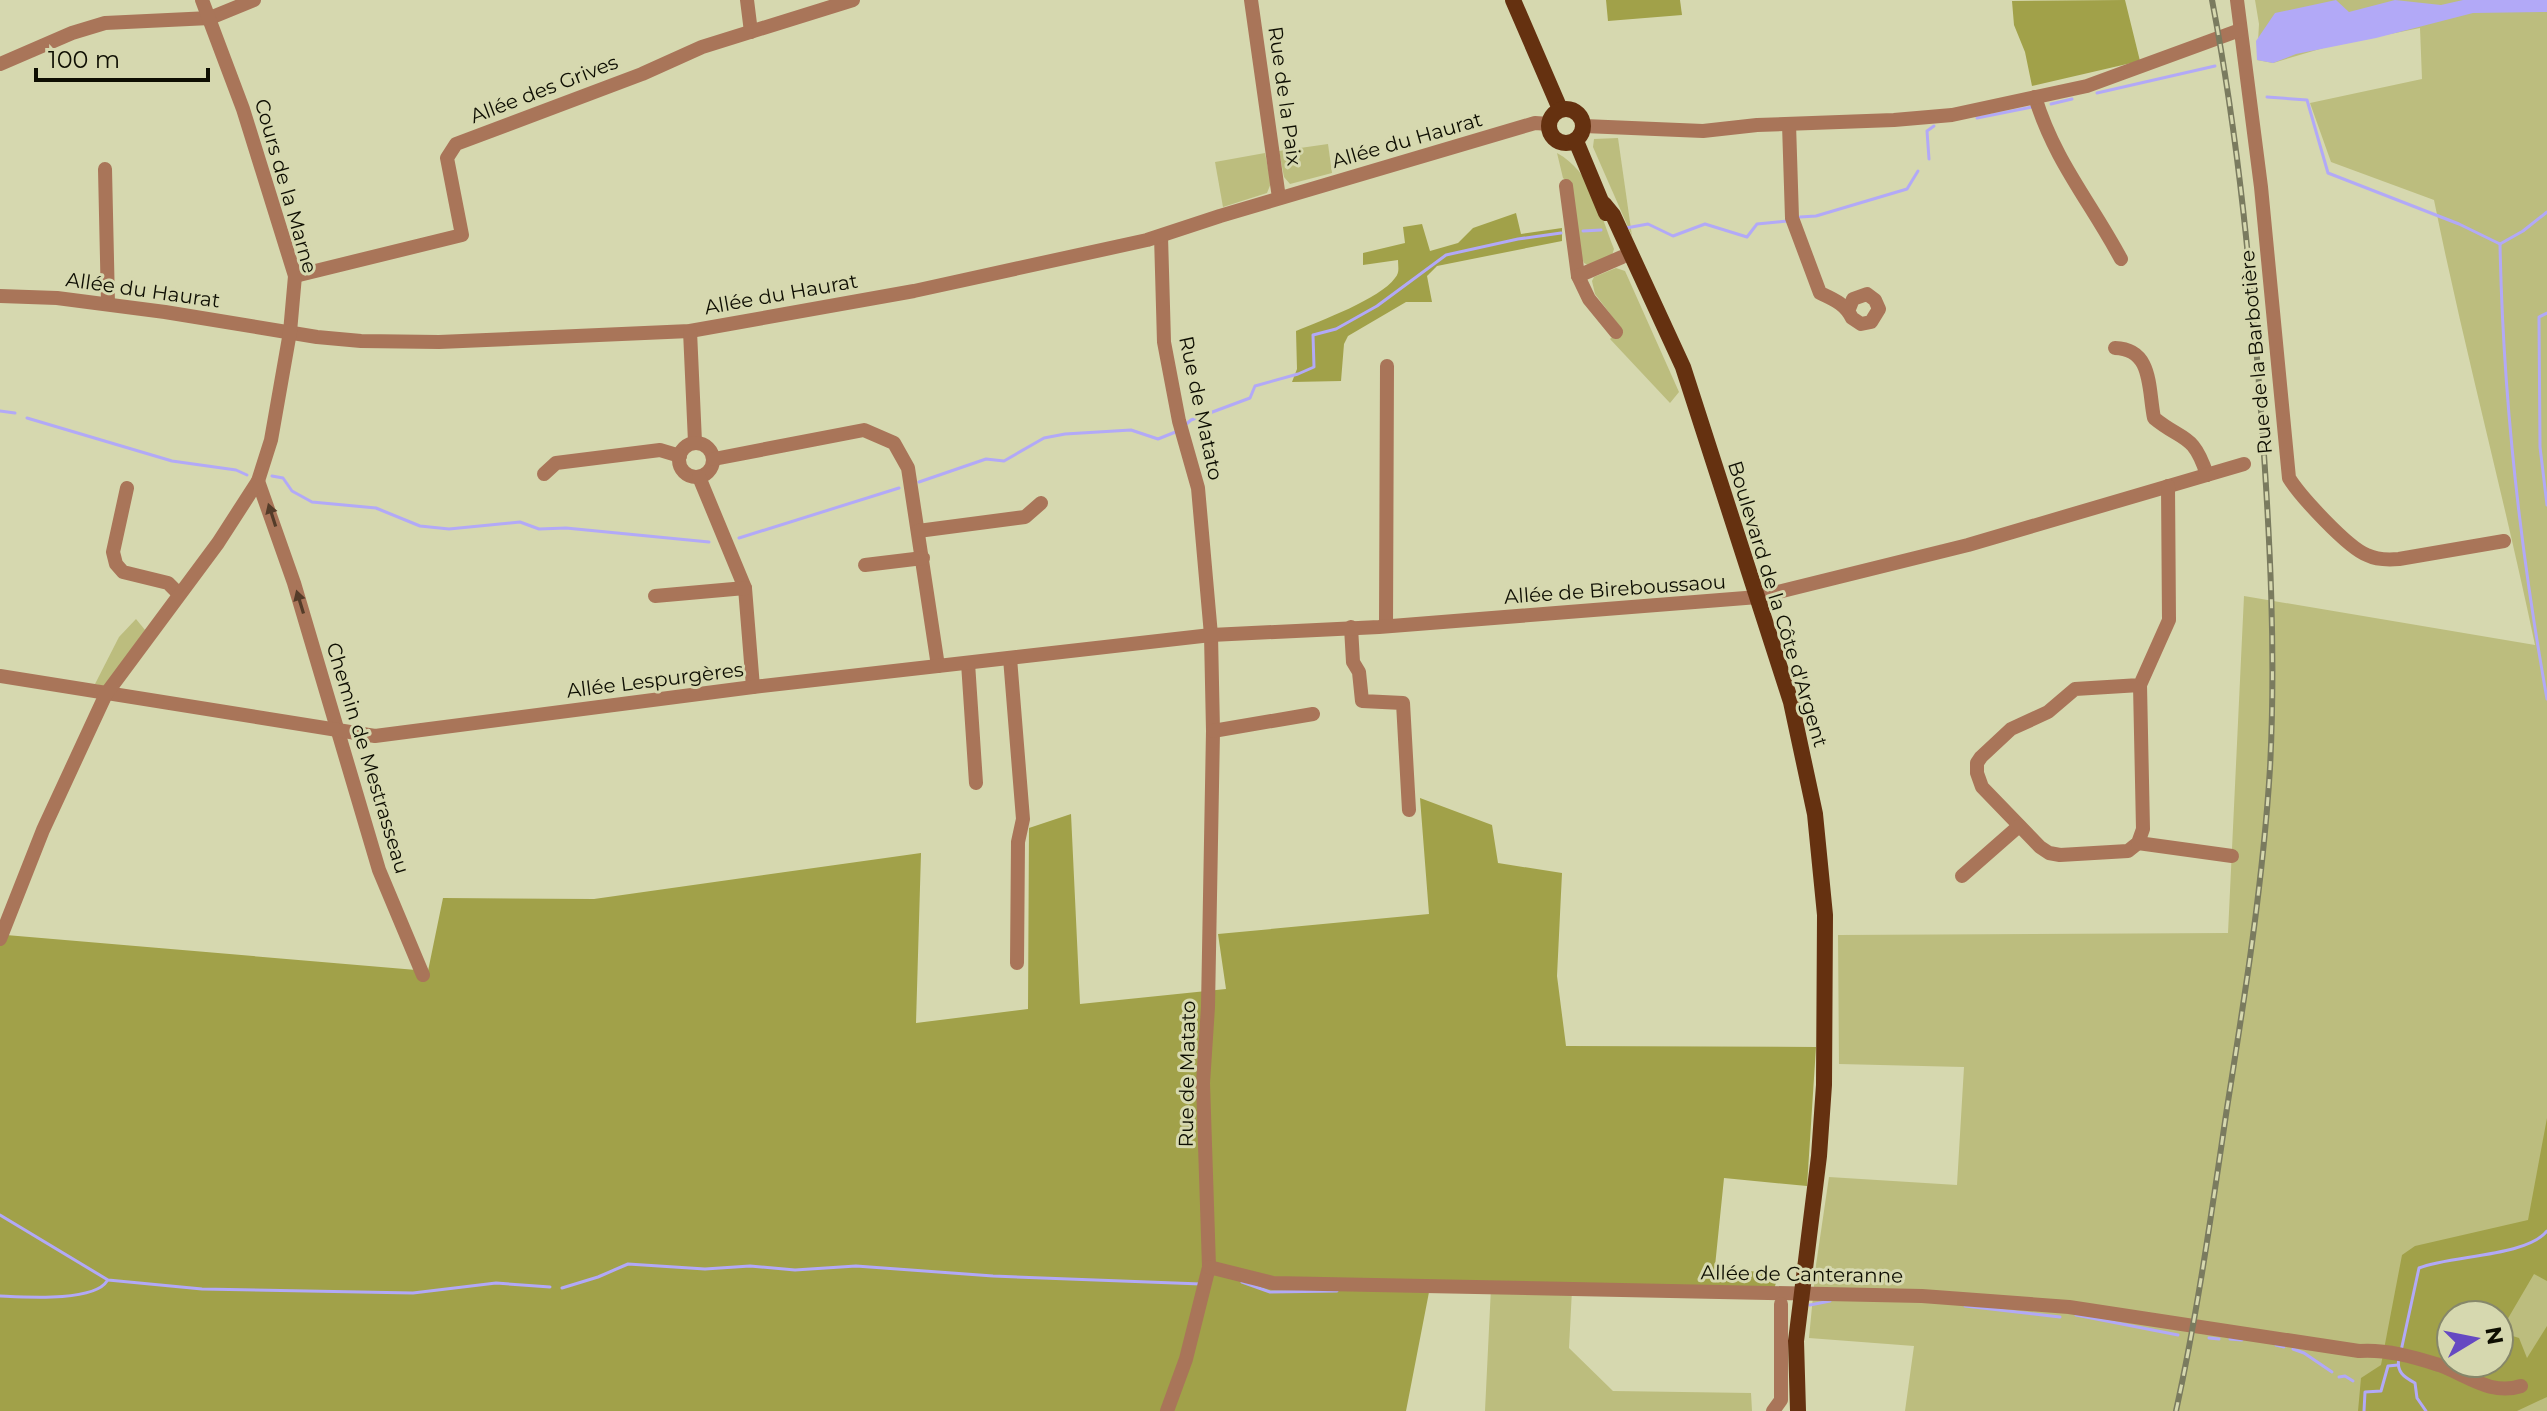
<svg xmlns="http://www.w3.org/2000/svg" width="2547" height="1411" viewBox="0 0 2547 1411" font-family="Montserrat,sans-serif">
	<style>
		.green { fill: #bcbd7e; fill-rule: evenodd }
		.forest { fill: #a1a149; fill-rule: evenodd }
		.water { fill: #b2a9f7 }
		.lines { fill: none; stroke-linecap: round; stroke-linejoin: round }
		.stream { stroke: #b2a9f7; stroke-width: 3 }
		.minor { stroke: #a97559; stroke-width: 14 }
		.major { stroke: #653110; stroke-width: 16 }
		.rail-casing { stroke: #7a7b5f; stroke-width: 6 }
		.rail { stroke: #d6d8af; stroke-width: 3; stroke-dasharray: 9; stroke-linecap: butt }
		.oneway { fill: #543c29 }
		.labels { text-anchor: middle; stroke-width: 6; stroke-linejoin: round; paint-order: stroke }
		.street-label { font-size: 20px; fill: #0e0e02; stroke: #d6d8af }
	</style>
	<rect width="100%" height="100%" fill="#d6d8af"/>
	<g class="green">
		<path d="M 2255,0 L 2547,0 L 2547,1411 L 1905,1411 L 1914,1346 L 1809,1338 L 1816,1265 L 1829,1177 L 1957,1185 L 1964,1067 L 1839,1064 L 1838,935 L 2228,933 L 2244,596 L 2535,645 C 2504,496 2464,349 2434,200 L 2331,162 L 2310,103 L 2422,79 L 2420,28 L 2330,46 L 2273,63 L 2257,60 L 2259,24 ZM 2451,1315 L 2499,1315 L 2499,1363 L 2451,1363 Z"/>
		<path d="M 1618,138 L 1632,236 L 1593,147 L 1594,139 Z"/>
		<path d="M 1328,144 L 1332,173 L 1290,184 L 1284,177 L 1279,151 Z"/>
		<path d="M 1265,153 L 1271,183 L 1267,193 L 1223,207 L 1215,162 Z"/>
		<path d="M 1557,153 C 1592,172 1600,214 1614,249 L 1612,255 L 1588,265 L 1584,263 L 1581,256 L 1572,186 L 1563,178 Z"/>
		<path d="M 1616,268 L 1625,271 L 1679,392 L 1670,403 L 1610,339 L 1621,328 L 1595,294 L 1592,281 L 1594,277 Z"/>
		<path d="M 136,619 L 145,630 L 106,687 L 95,684 L 119,637 Z"/>
		<path d="M 1492,1267 L 1573,1270 L 1569,1348 L 1613,1391 L 1751,1393 L 1752,1411 L 1485,1411 Z"/>
	</g>
	<g class="forest">
		<path d="M 1606,0 L 1680,0 L 1682,15 L 1608,21 Z"/>
		<path d="M 2125,0 L 2140,61 L 2032,86 L 2025,52 L 2014,25 L 2012,1 Z"/>
		<path d="M 1516,213 L 1521,234 L 1562,228 L 1562,241 L 1437,266 L 1427,276 L 1432,302 L 1406,302 L 1348,336 L 1344,344 L 1341,381 L 1292,382 L 1297,369 L 1296,331 C 1320,321 1380,299 1395,278 C 1400,272 1398,267 1398,260 L 1363,265 L 1363,253 L 1405,243 L 1403,227 L 1422,224 L 1430,251 L 1458,243 L 1473,228 Z"/>
		<path d="M 1420,798 L 1492,825 L 1498,863 L 1562,873 L 1557,976 L 1566,1046 L 1816,1047 L 1807,1186 L 1724,1178 L 1715,1266 L 1778,1275 L 1774,1290 L 1430,1287 L 1406,1411 L 0,1411 L 0,945 L 6,935 L 428,971 L 443,898 L 594,899 L 921,853 L 916,1023 L 1028,1009 L 1029,828 L 1071,814 L 1080,1004 L 1226,989 L 1218,934 L 1429,914 Z"/>
		<path d="M 2547,1118 L 2547,1281 L 2534,1274 L 2500,1332 L 2519,1338 L 2527,1358 L 2547,1326 L 2547,1397 L 2517,1411 L 2358,1411 L 2361,1378 L 2381,1365 L 2402,1255 L 2415,1246 L 2528,1220 ZM 2451,1315 L 2499,1315 L 2499,1363 L 2451,1363 Z"/>
	</g>
	<path class="water" d="M 2336,0 L 2349,12 L 2395,0 L 2441,5 L 2463,0 L 2547,0 L 2547,12 L 2473,13 L 2376,38 L 2296,54 L 2273,63 L 2257,60 L 2256,41 L 2275,13 Z"/>
	<g class="lines">
		<g class="stream">
			<path d="M 2097,93 L 2215,66"/>
			<path d="M 2267,97 L 2307,100 L 2328,173 L 2459,224 L 2500,244"/>
			<path d="M 2051,104 L 2072,99"/>
			<path d="M 1977,118 L 2032,107"/>
			<path d="M 1929,159 L 1927,131 L 1934,126"/>
			<path d="M 1800,217 L 1816,216 L 1907,189 L 1918,171"/>
			<path d="M 1626,228 L 1648,224 L 1673,236 L 1705,224 L 1747,237 L 1757,224 L 1787,221"/>
			<path d="M 1583,231 L 1601,230"/>
			<path d="M 2500,244 C 2503,396 2520,549 2547,699"/>
			<path d="M 2500,244 L 2523,231 L 2547,212"/>
			<path d="M 2547,313 L 2539,317 L 2540,447 L 2547,505"/>
			<path d="M 0,411 L 15,413"/>
			<path d="M 27,418 L 172,461 L 236,470 L 247,475"/>
			<path d="M 1184,426 L 1191,420 L 1250,398 L 1255,386 L 1298,374 L 1314,367 L 1313,335 L 1336,329 L 1377,306 L 1446,255 L 1518,239 L 1561,233"/>
			<path d="M 272,476 L 283,478 L 292,491 L 312,502 L 376,508 L 420,526 L 449,529 L 520,522 L 539,529 L 566,528 L 709,542"/>
			<path d="M 919,482 L 986,459 L 1004,461 L 1044,438 L 1065,434 L 1131,430 L 1158,439 L 1178,431"/>
			<path d="M 739,538 L 899,488"/>
			<path d="M 0,1215 L 108,1280 L 202,1289 L 413,1293 L 496,1283 L 550,1287"/>
			<path d="M 1242,1282 L 1270,1292 L 1337,1291"/>
			<path d="M 562,1288 L 598,1277 L 628,1264 L 705,1269 L 750,1266 L 795,1270 L 856,1266 L 993,1276 L 1201,1284"/>
			<path d="M 0,1296 C 24,1297 94,1302 107,1281"/>
			<path d="M 1810,1305 L 1830,1301"/>
			<path d="M 1965,1306 L 2060,1317"/>
			<path d="M 2076,1315 L 2178,1335"/>
			<path d="M 2209,1338 L 2219,1339"/>
			<path d="M 2230,1339 L 2242,1340"/>
			<path d="M 2276,1345 L 2284,1347"/>
			<path d="M 2293,1349 L 2304,1353 L 2332,1372"/>
			<path d="M 2401,1351 L 2419,1268 C 2451,1255 2526,1257 2547,1231"/>
			<path d="M 2399,1358 C 2396,1372 2404,1377 2415,1383 L 2417,1398 L 2426,1411"/>
			<path d="M 2339,1377 L 2345,1376 L 2353,1381"/>
			<path d="M 2364,1411 L 2365,1392 L 2381,1391 L 2388,1366 L 2398,1365"/>
		</g>
		<g class="minor">
			<path d="M 747,0 L 751,32"/>
			<path d="M 1251,0 L 1279,198"/>
			<path d="M 2237,0 L 2261,187 L 2289,478 C 2300,496 2348,548 2367,555 C 2377,560 2388,560 2399,559 L 2504,541"/>
			<path d="M 0,64 L 72,33 L 105,23 L 210,18 L 254,0"/>
			<path d="M 2035,97 C 2055,162 2090,201 2121,259"/>
			<path d="M 1789,124 L 1792,218 L 1820,293 C 1835,300 1845,304 1852,318 L 1861,324 L 1871,322 L 1879,309 L 1875,300 L 1867,294 L 1853,299 L 1849,309"/>
			<path d="M 1584,126 L 1703,131 L 1757,125 L 1894,120 L 1952,115 L 2087,86 L 2240,30"/>
			<path d="M 105,169 L 108,304"/>
			<path d="M 1566,186 L 1578,276 L 1589,299 L 1616,332"/>
			<path d="M 1161,236 L 1164,342 L 1179,421 L 1198,488 L 1211,635 L 1213,731 L 1208,1007 L 1203,1083 L 1209,1267 L 1186,1359 L 1167,1411"/>
			<path d="M 295,276 L 462,235 L 447,158 L 456,144 L 642,74 L 702,47 L 853,0"/>
			<path d="M 1578,276 L 1622,257"/>
			<path d="M 0,296 L 57,298 L 165,312 L 317,337 L 361,341 L 439,342 L 690,331 L 914,291 L 1147,240 L 1220,216 L 1535,123 L 1549,124"/>
			<path d="M 690,331 L 695,442"/>
			<path d="M 2115,348 C 2153,349 2148,388 2154,418 C 2183,442 2193,432 2207,475"/>
			<circle cx="696" cy="460" r="17"/>
			<path d="M 714,459 L 864,430 L 894,443 L 908,468 L 938,666"/>
			<path d="M 544,474 L 556,463 L 660,450 L 680,456"/>
			<path d="M 699,477 L 745,588 L 753,687"/>
			<path d="M 258,481 L 294,583 L 379,870 L 423,975"/>
			<path d="M 127,488 L 113,552 L 116,564 L 123,572 L 168,583 L 179,594"/>
			<path d="M 918,531 L 1025,517 L 1041,503"/>
			<path d="M 865,565 L 923,558"/>
			<path d="M 655,596 L 745,588"/>
			<path d="M 1386,626 L 1387,366"/>
			<path d="M 1351,627 L 1353,662 L 1359,672 L 1362,701 L 1403,703 L 1409,810"/>
			<path d="M 1010,658 L 1023,819 L 1018,842 L 1017,963"/>
			<path d="M 968,663 L 976,783"/>
			<path d="M 0,676 L 375,736 L 753,687 L 1211,635 L 1379,627 L 1758,597 L 1968,545 L 2244,464"/>
			<path d="M 2140,685 L 2075,689 L 2048,712 L 2011,729 L 1981,757 L 1977,763 L 1977,773 L 1982,787 L 2040,847 L 2049,853 L 2060,855 L 2128,851 L 2138,843 L 2143,829 L 2140,685 L 2169,620 L 2168,486"/>
			<path d="M 1213,731 L 1313,714"/>
			<path d="M 2138,843 L 2232,856"/>
			<path d="M 1962,876 L 2019,826"/>
			<path d="M 0,939 L 43,830 L 106,694 L 218,543 L 258,481 L 271,440 L 290,332 L 295,276 L 243,109 L 202,0"/>
			<path d="M 1209,1267 L 1273,1283 L 1922,1296 L 2069,1307 L 2359,1351 C 2386,1349 2414,1357 2439,1365 C 2467,1375 2491,1396 2521,1386"/>
			<path d="M 1773,1411 L 1781,1400 L 1781,1304"/>
		</g>
		<g class="major">
			<path d="M 1513,0 L 1560,109"/>
			<circle cx="1566" cy="126" r="17"/>
			<path d="M 1576,141 L 1606,213"/>
			<path d="M 1604,204 L 1613,215 L 1683,367 L 1791,702 L 1815,814 L 1825,915 L 1824,1085 L 1819,1156 L 1796,1341 L 1798,1411"/>
		</g>
		<g class="rail-casing">
			<path id="rail" d="M 2176,1411 C 2198,1311 2212,1209 2227,1108 C 2245,995 2263,882 2270,768 C 2276,654 2270,539 2262,425 C 2252,283 2239,141 2212,0"/>
		</g>
		<use href="#rail" class="rail"/>
	</g>
	<defs><path id="oneway-solid" d="M-6-.8H1V-3.2L6.5 0L1 3.2V.8H-6Z" transform="scale(2)"/></defs>
	<g class="oneway">
		<use href="#oneway-solid" transform="translate(272 515) rotate(-108)"/>
		<use href="#oneway-solid" transform="translate(300 602) rotate(-107)"/>
	</g>
	<g class="labels">
		<g class="street-label">
			<text transform="translate(544 89) rotate(-21)" y="7">Allée des Grives</text>
			<text transform="translate(1285 96) rotate(82)" y="7">Rue de la Paix</text>
			<text transform="translate(1407 140) rotate(-16)" y="7">Allée du Haurat</text>
			<text transform="translate(286 186) rotate(74)" y="7">Cours de la Marne</text>
			<text transform="translate(143 290) rotate(8)" y="7">Allée du Haurat</text>
			<text transform="translate(781 294) rotate(-10)" y="7">Allée du Haurat</text>
			<text transform="translate(2256 352) rotate(-95)" y="7">Rue de la Barbotière</text>
			<text transform="translate(1201 408) rotate(78)" y="7">Rue de Matato</text>
			<text transform="translate(1615 589) rotate(-4)" y="7">Allée de Bireboussaou</text>
			<text transform="translate(1778 604) rotate(73)" y="7">Boulevard de la Côte d'Argent</text>
			<text transform="translate(655 680) rotate(-7)" y="7">Allée Lespurgères</text>
			<text transform="translate(368 758) rotate(73)" y="7">Chemin de Mestrasseau</text>
			<text transform="translate(1187 1074) rotate(-89)" y="7">Rue de Matato</text>
			<text transform="translate(1802 1274) rotate(1)" y="7">Allée de Canteranne</text>
		</g>
	</g>
	<g transform="translate(2475 1339) rotate(80)"><circle r="38" fill="#d6d8af" stroke="#86876a" stroke-width="2"/>
	<path d="M0-6L14 30L0 20L-14 30Z" fill="#6549c2"/>
	<text y="-12" font-size="22" font-weight="bold" text-anchor="middle" fill="#0e0e02">N</text>
	</g>
	<path d="M36 68v12h172v-12" fill="none" stroke="#0e0e02" stroke-width="4"/>
	<text x="48" y="68" font-size="24" fill="#0e0e02" stroke="#d6d8af" stroke-width="6" paint-order="stroke">100 m</text>
</svg>
